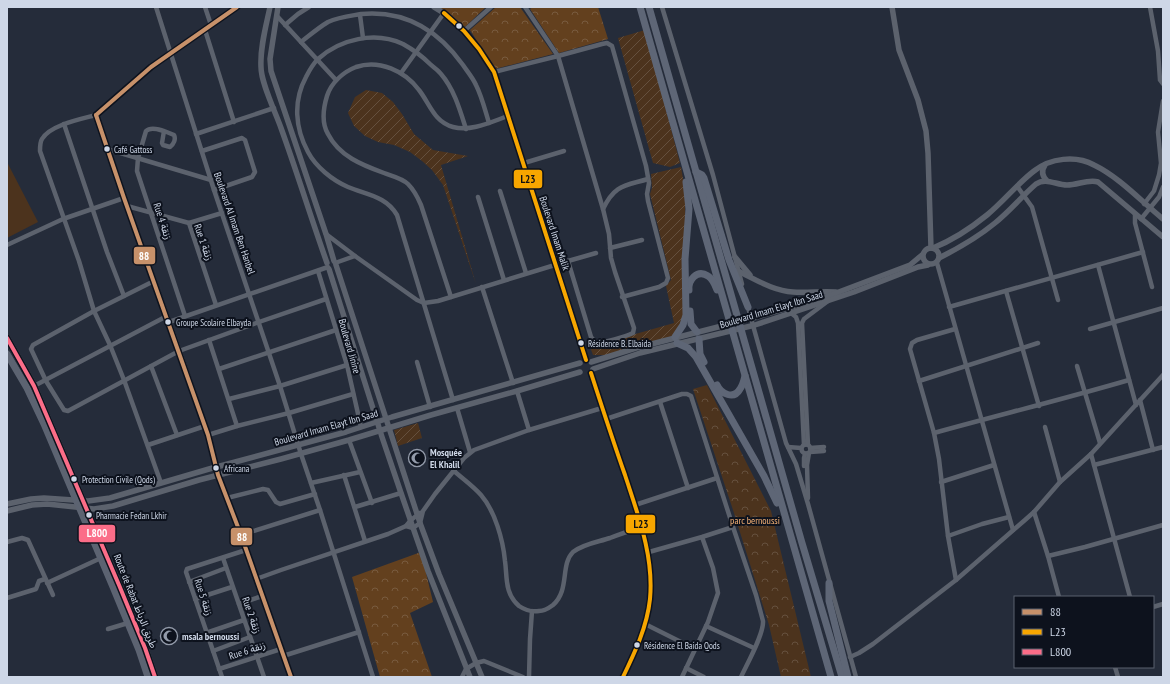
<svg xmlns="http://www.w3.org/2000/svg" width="1170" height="684" viewBox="0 0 1170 684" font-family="'PT Sans Narrow','Noto Sans Arabic',sans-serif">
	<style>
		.forest { fill: url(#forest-crowns) }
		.park { fill: url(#park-crowns) }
		.garden { fill: url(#garden-furrows) }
		.pitch { fill: #4c331d }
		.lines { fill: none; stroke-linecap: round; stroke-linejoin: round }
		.minor { stroke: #5c626d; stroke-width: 4.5 }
		.tertiary { stroke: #5c626d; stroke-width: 5.5 }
		.primary { stroke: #5c6371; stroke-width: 7 }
		.trunk { stroke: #5e6676; stroke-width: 7 }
		.bus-1-casing { stroke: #0d121d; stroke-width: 7 }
		.bus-2-casing { stroke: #0d121d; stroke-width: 7 }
		.bus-3-casing { stroke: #0d121d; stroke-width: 7 }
		.bus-1 { stroke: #c7916a; stroke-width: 4 }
		.bus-2 { stroke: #f7a600; stroke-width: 4 }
		.bus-3 { stroke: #fb6d88; stroke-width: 4 }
		.bus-dot { fill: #ced7e7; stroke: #0d121d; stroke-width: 1.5 }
		.labels { text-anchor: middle; stroke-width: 4; stroke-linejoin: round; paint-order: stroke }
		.bus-label { font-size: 9px; fill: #ced7e7; stroke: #0d121d; text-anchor: start }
		.street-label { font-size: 10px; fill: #ced7e7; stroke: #0d121d }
		.poi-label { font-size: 10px; font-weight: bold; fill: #ced7e7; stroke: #0d121d; text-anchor: start }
		.park-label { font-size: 10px; fill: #f7b377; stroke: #0d121d }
		.line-badge { stroke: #0d121d; stroke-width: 1.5 }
		.badge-label { font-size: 11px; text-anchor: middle; font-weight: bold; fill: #fff }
		.pale-badge-label { font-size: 11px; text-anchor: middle; font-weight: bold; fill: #111 }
	</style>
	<defs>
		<pattern id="forest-crowns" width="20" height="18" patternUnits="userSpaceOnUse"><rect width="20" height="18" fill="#63401e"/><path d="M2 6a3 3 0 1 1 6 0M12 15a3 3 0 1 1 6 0" fill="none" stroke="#785b3f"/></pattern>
		<pattern id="park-crowns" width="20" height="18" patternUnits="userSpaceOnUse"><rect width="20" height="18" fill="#4c331d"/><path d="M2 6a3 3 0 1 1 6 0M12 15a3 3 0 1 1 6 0" fill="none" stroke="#65503e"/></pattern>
		<pattern id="garden-furrows" width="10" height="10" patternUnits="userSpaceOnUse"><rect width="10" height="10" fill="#4c331d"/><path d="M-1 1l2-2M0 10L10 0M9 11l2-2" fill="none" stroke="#65503e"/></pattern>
	</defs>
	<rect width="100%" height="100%" fill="#252c3a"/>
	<g class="forest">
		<path d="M 436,7 L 486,7 L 465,27 L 436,8 Z"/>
		<path d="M 496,7 L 520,7 L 553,54 L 495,69 L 470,30 Z"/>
		<path d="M 533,7 L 598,7 L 608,39 L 559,53 L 530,9 Z"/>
		<path d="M 421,552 L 433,602 L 410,613 L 432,677 L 380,677 L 352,577 Z"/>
	</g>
	<path class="park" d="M 707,385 L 771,511 L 811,677 L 781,677 L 769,625 L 734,513 L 693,389 Z"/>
	<g class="garden">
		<path d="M 645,30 L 680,163 L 670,167 L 653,163 L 618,38 Z"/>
		<path d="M 366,90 L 382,93 L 393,102 L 402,114 L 414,134 L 433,150 L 468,156 L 441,165 L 476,284 L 443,185 L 432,170 L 422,161 L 410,152 L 394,145 L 378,142 L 365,136 L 354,126 L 348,113 L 355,97 Z"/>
		<path d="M 681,167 L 685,190 L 686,321 L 677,335 L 608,355 L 593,355 L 590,347 L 674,323 L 666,286 L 671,280 L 650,194 L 652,188 L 651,174 Z"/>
		<path d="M 418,423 L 422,438 L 398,446 L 394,430 Z"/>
	</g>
	<path class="pitch" d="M 7,162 L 38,222 L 7,238 Z"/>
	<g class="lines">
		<g class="minor">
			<path d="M 156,7 L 214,190 L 280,386 L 301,454 L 320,510 L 373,677"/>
			<path d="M 205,7 L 211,25"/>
			<path d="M 662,7 L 713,175 L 742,284"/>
			<path d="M 1150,7 L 1158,51 L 1160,80 L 1163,84"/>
			<path d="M 360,15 L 363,38"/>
			<path d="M 277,16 L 336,80"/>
			<path d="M 285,25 L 298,14 L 309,7"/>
			<path d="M 205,30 L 234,122"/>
			<path d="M 464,31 L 491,7"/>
			<path d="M 301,42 C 310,35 318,28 328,22 C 339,17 350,16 361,14 C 404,10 438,30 463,65 C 467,71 473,78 476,85 C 482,97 485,110 489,123"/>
			<path d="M 494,72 L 558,56 L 602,44 L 607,43 L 612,46 L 646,166 L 649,183 L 647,194 L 648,201 L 668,278 L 666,283 L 659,287 L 622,297"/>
			<path d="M 401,73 L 444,13"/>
			<path d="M 96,115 C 81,119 50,125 42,139 C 40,142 40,147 40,151 L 79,261 L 94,311 L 110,345 L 124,380 L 161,483"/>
			<path d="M 64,124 L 107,252 L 124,296"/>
			<path d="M 164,131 L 162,143 L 163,145 L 170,147 C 174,144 176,139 174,135 C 167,132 152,125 146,131 L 138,158 L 137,171 L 185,316"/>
			<path d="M 196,134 L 274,108"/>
			<path d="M 107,149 L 211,180"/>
			<path d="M 202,151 L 242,138 L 245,140 L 255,172 L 252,177 L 214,190"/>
			<path d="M 524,163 L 564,151"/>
			<path d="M 1017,186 L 1032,207 L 1058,300"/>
			<path d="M 500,191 L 526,273"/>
			<path d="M 478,197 L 504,280"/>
			<path d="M 1144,204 L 1154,191 L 1159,175 L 1161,163 L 1158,132 L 1163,101"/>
			<path d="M 127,206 L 189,223 L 216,305"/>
			<path d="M 603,209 C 615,184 625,186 648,179"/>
			<path d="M 1135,214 L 1135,223 L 1152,287"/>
			<path d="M 1141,219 L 1159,197 L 1163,187"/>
			<path d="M 189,223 L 222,213"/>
			<path d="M 326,234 L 355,256 L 417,300 L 424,303 L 438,301 L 568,261 L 591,337 C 593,339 594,341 596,342 C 602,344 627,336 633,333 L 634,328 L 615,272 L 611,258 L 609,234 L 603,209 L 558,56 L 525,7"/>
			<path d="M 7,245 L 63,219 L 124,198"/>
			<path d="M 610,248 L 642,240"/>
			<path d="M 568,261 L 596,253"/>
			<path d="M 335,263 L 355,256"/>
			<path d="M 937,263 L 1013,530"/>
			<path d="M 1098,265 L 1136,405"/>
			<path d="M 318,271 L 347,365 L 361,427"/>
			<path d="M 154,281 L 94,311 L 33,345 L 31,349 L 46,381 L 64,410 L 68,411 L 179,351 L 259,322 L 326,299"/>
			<path d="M 482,287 L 513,383"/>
			<path d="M 1006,291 L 1039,406"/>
			<path d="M 451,297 L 421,205 C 418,198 414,190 408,184 C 402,178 392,176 384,173 C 362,165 339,156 328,134 C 321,122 323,109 327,96 C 331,83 343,72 356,67 C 379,59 405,71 419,90 C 430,104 434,122 453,127 C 471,132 491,122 508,116"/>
			<path d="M 747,304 L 786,443 L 796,464 L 808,504 L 856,677"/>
			<path d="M 949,307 L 1143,252"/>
			<path d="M 791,313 L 796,317 L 798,323 L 804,445"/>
			<path d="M 169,322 L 328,267"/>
			<path d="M 955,329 L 917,340 L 912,343 L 910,349 L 934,433 L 939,459 L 948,536 L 956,580"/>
			<path d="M 1090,329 L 1163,308"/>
			<path d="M 209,340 L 237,426"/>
			<path d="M 417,362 L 430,407"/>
			<path d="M 151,366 L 177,435"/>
			<path d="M 1077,366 L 1100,443"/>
			<path d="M 219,369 L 336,330"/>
			<path d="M 919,381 L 1038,343"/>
			<path d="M 34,386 L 167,316"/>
			<path d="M 517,391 L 529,430"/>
			<path d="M 229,399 L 280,386 L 347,365"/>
			<path d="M 453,400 L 397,215 C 386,196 367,195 348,187 C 332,180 316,167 308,152 C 295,128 293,101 306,77 C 309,71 313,64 318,59 C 340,39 375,31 403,44 C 412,49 422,56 430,64 C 433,67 438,70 441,74 C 454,89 460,110 466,129"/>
			<path d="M 1140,400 L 1153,450"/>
			<path d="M 660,402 L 688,488"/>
			<path d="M 457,408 L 470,452"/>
			<path d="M 606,419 L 682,394 L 687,394 L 691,396 L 733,527 L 756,595 L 763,621 C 764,634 747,664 741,677"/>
			<path d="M 1045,427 L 1060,482"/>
			<path d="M 934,433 C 999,415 1064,399 1129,380"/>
			<path d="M 208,435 L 237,426 L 289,413 L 353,394"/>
			<path d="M 349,440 L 372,503"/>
			<circle cx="806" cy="449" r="4.5"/>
			<path d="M 148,445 L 205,426"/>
			<path d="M 808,445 L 802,323 L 804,319 L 828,301"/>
			<path d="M 788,447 L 801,448"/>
			<path d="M 810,448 L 824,447"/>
			<path d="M 810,452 L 824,451"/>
			<path d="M 1091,454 L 1130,597"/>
			<path d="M 1094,465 L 1163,447"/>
			<path d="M 804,466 L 804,458 L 805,454"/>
			<path d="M 454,471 C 463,479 473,486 481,495 C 495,511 503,540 505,561 C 506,568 506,575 507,582 C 508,591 512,600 519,606 C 525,610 533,612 539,611 C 545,611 549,608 553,605 C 570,590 560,565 573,552 C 583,544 598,542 610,538 C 621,534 631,530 642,527"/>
			<path d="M 344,475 L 365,541"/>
			<path d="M 941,482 L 994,465"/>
			<path d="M 311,483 L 360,472"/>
			<path d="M 227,498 L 263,489 L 268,490 L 276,502 L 280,504 L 315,494"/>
			<path d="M 808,498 L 807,465 L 809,453"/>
			<path d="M 635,505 L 717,478"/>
			<path d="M 355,507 L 401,493"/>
			<path d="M 1034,512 L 1048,556 L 1059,597"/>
			<path d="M 406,526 L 413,528 L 420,523 L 423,511 L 435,494 L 464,458 L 474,450 L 529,430 L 602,408"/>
			<path d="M 241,535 L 320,510"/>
			<path d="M 948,536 L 982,524 L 1009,517"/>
			<path d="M 7,542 L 22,538 L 28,540 L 53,595"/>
			<path d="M 649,552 L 702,537 L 733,527"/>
			<path d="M 1048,556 L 1085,547 L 1163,525"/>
			<path d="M 223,558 L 264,677"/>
			<path d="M 256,579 L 281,570 L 388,534 L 406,526 L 411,520 L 420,513"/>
			<path d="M 189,582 L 226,568"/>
			<path d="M 47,583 L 101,558"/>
			<path d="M 7,598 L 36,589 L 39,581 L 45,579"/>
			<path d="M 195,599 L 232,587"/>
			<path d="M 239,604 L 262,596"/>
			<path d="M 1153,607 L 1163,604"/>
			<path d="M 645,624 L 695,649"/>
			<path d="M 706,626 L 754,648"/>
			<path d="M 108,629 L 128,623"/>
			<path d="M 206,633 L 244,620"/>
			<path d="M 213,651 L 250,637"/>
			<path d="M 283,656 L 359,632"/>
			<path d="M 850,657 L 859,653 L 873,644 L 956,580 L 1025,520 L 1034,512 L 1060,482 L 1091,454 L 1163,375"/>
			<path d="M 1115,667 L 1118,677"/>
			<path d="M 686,668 L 704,677"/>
			<path d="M 219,669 L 281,649"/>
			<path d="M 222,677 L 186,572 L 187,569 L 246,550"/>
			<path d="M 462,677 L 466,669 L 476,663 L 484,661 L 523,677"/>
			<path d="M 529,677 L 530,639 L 532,611"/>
			<path d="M 682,677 L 708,622 L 718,593 L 713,568 L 702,537"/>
		</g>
		<g class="tertiary">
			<path d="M 237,7 L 151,67 L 96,115 L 124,198 L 179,351 L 208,435 L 218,475 L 241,535 L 291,677"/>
			<path d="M 270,7 C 266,26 260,47 261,67 C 261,83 275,111 281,128 C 297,172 311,218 327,263"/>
			<path d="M 278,7 L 270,59 L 271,71 L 326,234 L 334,261"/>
			<path d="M 434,7 C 460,21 478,47 494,72 L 556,264 L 586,360"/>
			<path d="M 892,7 L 899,50 L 918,100 L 926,131 L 928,153 L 931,248"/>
			<path d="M 1045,165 C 1041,171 1042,176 1047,181"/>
			<circle cx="931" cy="256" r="8"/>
			<path d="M 933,248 C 953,240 971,228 987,215 C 1004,201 1017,184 1034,171 C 1050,158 1076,155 1094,165 C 1119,177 1141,201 1163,219"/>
			<path d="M 735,257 L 750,275"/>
			<path d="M 939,258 C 959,248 978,237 995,223 C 1010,211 1022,196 1036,184 C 1046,177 1056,185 1067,185 C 1078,185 1088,179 1098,182 L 1163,237"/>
			<path d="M 336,265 L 420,523 L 439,574 L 482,677"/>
			<path d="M 329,269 L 382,437 L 401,493 L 428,571 L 470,677"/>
			<path d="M 738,271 C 755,279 773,291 793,292 C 807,293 821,291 836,292"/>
			<path d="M 591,362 L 636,348 L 753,318 L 823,298 L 910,265 L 922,255"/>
			<path d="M 593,369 L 640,353 L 755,325 L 854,292 L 918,267 L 928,265"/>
			<path d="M 591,373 L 642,527 C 651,557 654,592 645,623 C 640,642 631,660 623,677"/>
			<path d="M 7,504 L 31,499 L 44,498 L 88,501 L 110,498 L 209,469 L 346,432 L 392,417 L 580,363"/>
			<path d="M 7,511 L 32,505 L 47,504 L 94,509 L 113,506 L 199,480 L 281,459 L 349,440 L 431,415 L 517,391 L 580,372"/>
		</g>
		<g class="primary">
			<path d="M 7,338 L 34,386 L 119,585 L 145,648 L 155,677"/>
			<path d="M 7,354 L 27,388 L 44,424 L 113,587 L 139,650 L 148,677"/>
		</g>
		<g class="trunk">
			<path d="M 640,7 L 831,677"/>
			<path d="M 649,7 L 802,543 L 842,677"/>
			<path d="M 696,172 L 702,175 L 704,178 L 729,260 L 748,307"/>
			<path d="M 689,290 C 688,280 697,269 708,276 C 713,279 715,285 717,290"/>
			<path d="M 690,311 L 691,324 L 697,332"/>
			<path d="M 675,337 L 683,325 L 686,315 L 685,259 L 689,209 L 686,182"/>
			<path d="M 699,339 L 700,354 L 704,362"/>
			<path d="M 677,343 L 688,348 L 696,357 L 764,476 L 777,503"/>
			<path d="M 717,385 C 721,394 734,400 740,389 C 743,385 744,380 745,376"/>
			<path d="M 829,583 L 829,601 L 848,677"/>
		</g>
		<g class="bus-1-casing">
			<g id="bus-1">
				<path d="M 96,115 L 124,198 L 208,435 L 218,475 L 241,535 L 291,677"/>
				<path d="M 96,115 L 151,67 L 237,7"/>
			</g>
		</g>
		<g class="bus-2-casing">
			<g id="bus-2">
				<path d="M 444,13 L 464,31 L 479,49 L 494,72 L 586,360"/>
				<path d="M 591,373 C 602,407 613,441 625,475 C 638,515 654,556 650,599 C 647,627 635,652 623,677"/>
			</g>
		</g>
		<g class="bus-3-casing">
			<path id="bus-3" d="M 7,338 L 34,386 L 119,585 L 145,648 L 155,677"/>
		</g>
		<use href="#bus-1" class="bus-1"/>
		<use href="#bus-2" class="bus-2"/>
		<use href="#bus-3" class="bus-3"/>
	</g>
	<defs>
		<g id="mosque-ring" transform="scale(0.9)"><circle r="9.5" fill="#0d121d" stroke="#939baa" stroke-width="1.5"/><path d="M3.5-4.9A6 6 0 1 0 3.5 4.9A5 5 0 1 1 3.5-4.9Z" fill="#939baa"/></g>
	</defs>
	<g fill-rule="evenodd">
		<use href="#mosque-ring" x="417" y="458"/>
		<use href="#mosque-ring" x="169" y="636"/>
	</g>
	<g class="bus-dot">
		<circle cx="459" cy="26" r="3.5"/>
		<circle cx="107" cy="149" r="3.5"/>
		<circle cx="168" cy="322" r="3.5"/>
		<circle cx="581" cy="343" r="3.5"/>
		<circle cx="216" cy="468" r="3.5"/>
		<circle cx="74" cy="479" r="3.5"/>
		<circle cx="89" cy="515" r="3.5"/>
		<circle cx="637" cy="645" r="3.5"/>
	</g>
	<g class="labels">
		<g class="bus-label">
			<text x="114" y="153">Café Gattoss</text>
			<text x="176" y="326">Groupe Scolaire Elbayda</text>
			<text x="588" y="347">Résidence B. Elbaida</text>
			<text x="224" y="472">Africana</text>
			<text x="82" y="483">Protection Civile (Qods)</text>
			<text x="96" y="519">Pharmacie Fedan Lkhir</text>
			<text x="644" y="649">Résidence El Baida Qods</text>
		</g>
		<g class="street-label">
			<text transform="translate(163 221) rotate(72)" y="4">Rue 4 زنقة</text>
			<text transform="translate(235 223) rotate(71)" y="4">Boulevard Al Imam Ben Hanbel</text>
			<text transform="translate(555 233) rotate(72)" y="4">Boulevard Imam Malik</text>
			<text transform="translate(204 242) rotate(71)" y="4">Rue 1 زنقة</text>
			<text transform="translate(771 309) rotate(-17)" y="4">Boulevard Imam Elayt Ibn Saad</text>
			<text transform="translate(350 346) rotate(74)" y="4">Boulevard Jinine</text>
			<text transform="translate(326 427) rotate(-16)" y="4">Boulevard Imam Elayt Ibn Saad</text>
			<text transform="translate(204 597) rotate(72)" y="4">Rue 5 زنقة</text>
			<text transform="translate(136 601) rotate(68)" y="4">Route de Rabat طريق الرباط</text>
			<text transform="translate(252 615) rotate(71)" y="4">Rue 2 زنقة</text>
			<text transform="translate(247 650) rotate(-18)" y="4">Rue 6 زنقة</text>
		</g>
		<g class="poi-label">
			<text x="430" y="456">Mosquée<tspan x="430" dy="12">El Khalil</tspan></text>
			<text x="182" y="640">msala bernoussi</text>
		</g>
		<g class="park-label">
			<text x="755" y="524">parc bernoussi</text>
		</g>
	</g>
	<g class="line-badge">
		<rect x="513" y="169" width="30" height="20" rx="4" fill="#f7a600"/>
		<rect x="133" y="246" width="23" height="19" rx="4" fill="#c7916a"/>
		<rect x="625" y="514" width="31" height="20" rx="4" fill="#f7a600"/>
		<rect x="78" y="524" width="38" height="19" rx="4" fill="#fb6d88"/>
		<rect x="230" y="527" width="23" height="19" rx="4" fill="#c7916a"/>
	</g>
	<g class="badge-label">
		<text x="144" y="260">88</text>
		<text x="97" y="537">L800</text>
		<text x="242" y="541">88</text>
	</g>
	<g class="pale-badge-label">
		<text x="528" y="183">L23</text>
		<text x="641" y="528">L23</text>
	</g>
	<rect width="1170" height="684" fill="none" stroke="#ced7e7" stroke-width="16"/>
	<rect x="1014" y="596" width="140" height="72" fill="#0d121d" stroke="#5a616e"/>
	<rect x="1022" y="609" width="20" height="6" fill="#c7916a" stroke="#5a616e"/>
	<text x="1050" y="616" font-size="12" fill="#ced7e7">88</text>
	<rect x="1022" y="629" width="20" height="6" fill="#f7a600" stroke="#5a616e"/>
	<text x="1050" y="636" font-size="12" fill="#ced7e7">L23</text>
	<rect x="1022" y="649" width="20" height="6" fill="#fb6d88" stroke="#5a616e"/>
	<text x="1050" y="656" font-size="12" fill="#ced7e7">L800</text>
</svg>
